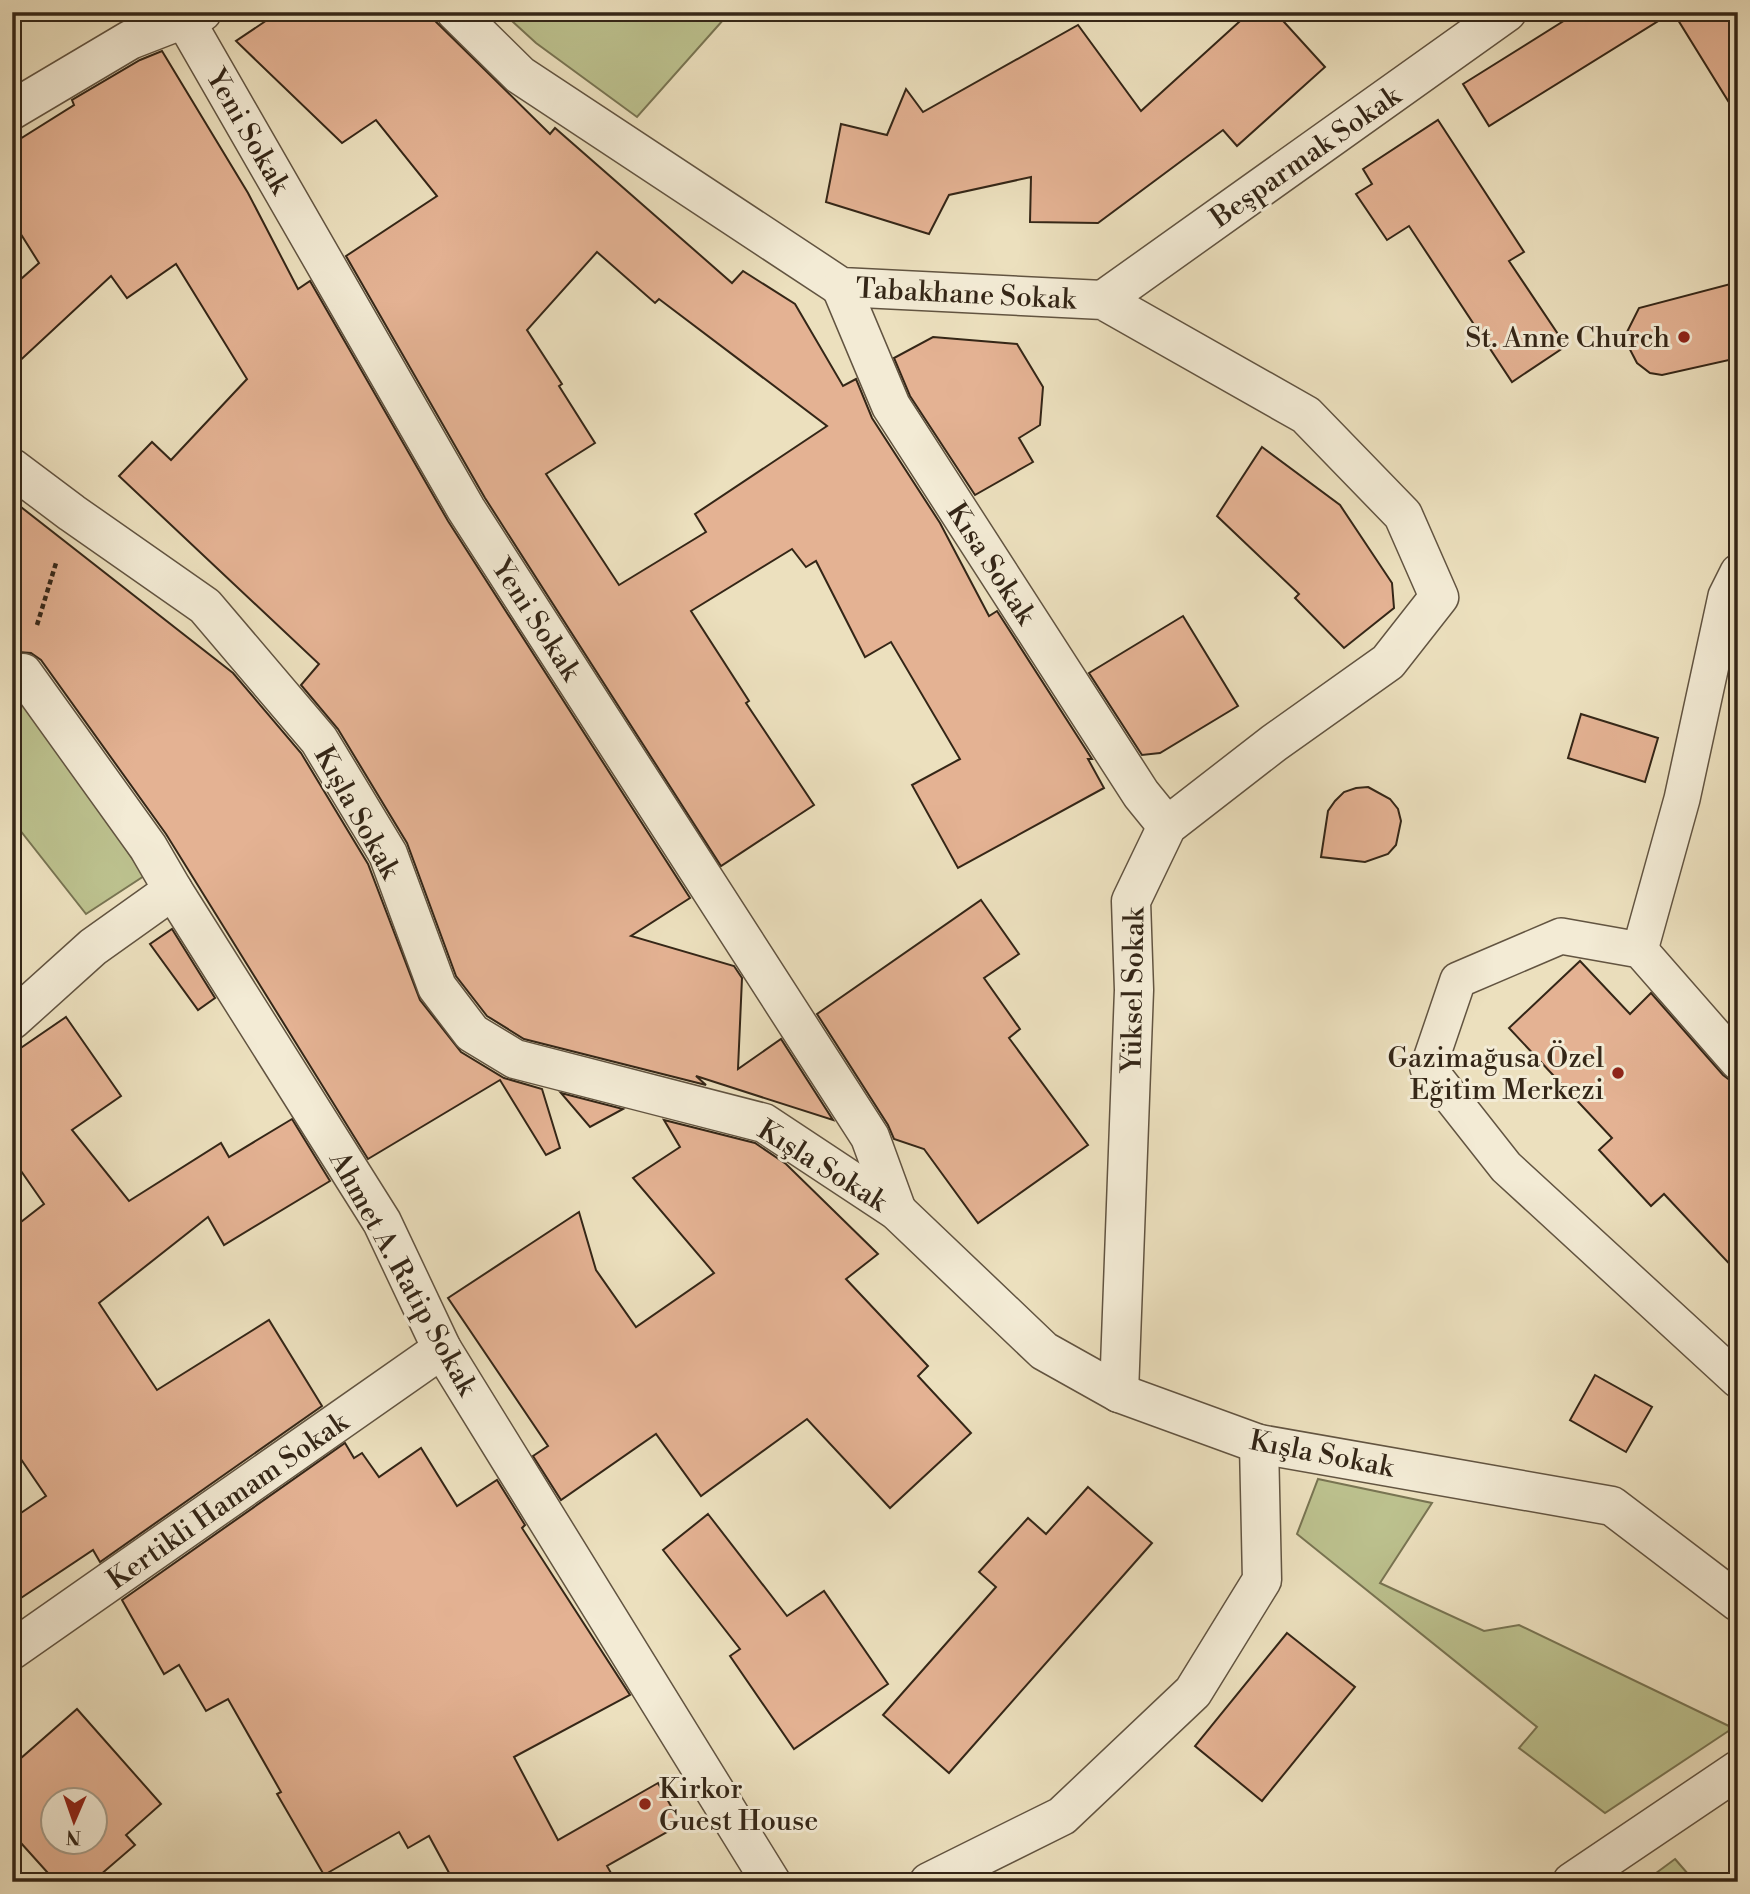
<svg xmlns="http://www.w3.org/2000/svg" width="1750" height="1894" viewBox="0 0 1750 1894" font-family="'Libre Bodoni',serif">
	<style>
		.green { fill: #bcc18e; stroke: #787452; stroke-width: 2 }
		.building { fill: #e4b293; stroke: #342617; stroke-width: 2; fill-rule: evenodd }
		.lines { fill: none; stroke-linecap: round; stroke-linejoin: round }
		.service-casing { stroke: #625441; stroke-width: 38 }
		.minor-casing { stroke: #625441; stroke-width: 41 }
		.tertiary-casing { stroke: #625441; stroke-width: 41 }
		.path { stroke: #342617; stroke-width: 4.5; stroke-dasharray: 5 3.5; stroke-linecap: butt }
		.service { stroke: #f3ebd5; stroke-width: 35 }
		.minor { stroke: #f3ebd5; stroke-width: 38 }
		.tertiary { stroke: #f3ebd5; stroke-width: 38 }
		.poi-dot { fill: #8f2418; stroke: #f3ebd5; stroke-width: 2.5 }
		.labels { text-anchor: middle; stroke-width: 6; stroke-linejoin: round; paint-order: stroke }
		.street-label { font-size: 28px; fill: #342617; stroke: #f3ebd5 }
		.poi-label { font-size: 28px; fill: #342617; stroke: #f3ebd5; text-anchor: end }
	</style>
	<rect width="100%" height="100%" fill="#ece0be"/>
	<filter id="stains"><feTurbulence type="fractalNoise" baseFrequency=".00286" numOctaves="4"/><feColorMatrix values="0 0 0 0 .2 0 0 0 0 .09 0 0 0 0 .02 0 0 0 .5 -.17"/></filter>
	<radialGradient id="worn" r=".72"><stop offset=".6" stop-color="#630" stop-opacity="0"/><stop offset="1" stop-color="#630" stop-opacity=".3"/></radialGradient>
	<g class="green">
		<path d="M 502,12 L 717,12 L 724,19 L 637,117 L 536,43 Z"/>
		<path d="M 12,616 L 50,621 L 14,682 L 144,876 L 86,914 L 12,820 Z"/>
		<path d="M 1318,1479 L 1432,1503 L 1380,1583 L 1484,1631 L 1519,1625 L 1733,1728 L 1605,1813 L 1519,1748 L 1537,1727 L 1297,1534 Z"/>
		<path d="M 1675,1859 L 1695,1882 L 1644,1882 Z"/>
	</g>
	<g class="building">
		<path d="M 279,12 L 426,12 L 550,134 L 555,128 L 732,283 L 743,271 L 795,304 L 843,386 L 856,379 L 872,418 L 940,523 L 989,616 L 997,611 L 1092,759 L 1088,759 L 1104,788 L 958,868 L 912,785 L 960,759 L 891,642 L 865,657 L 816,561 L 806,567 L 792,549 L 691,611 L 749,701 L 746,703 L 814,805 L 721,866 L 485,498 L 346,256 L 437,196 L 376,120 L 342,143 L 236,41 ZM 597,252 L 655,303 L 659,299 L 827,426 L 695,514 L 706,532 L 619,585 L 546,474 L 595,443 L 559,386 L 562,384 L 527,330 Z"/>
		<path d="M 1250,12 L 1275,12 L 1325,67 L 1237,146 L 1223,130 L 1098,223 L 1030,222 L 1031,177 L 949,195 L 929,234 L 826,202 L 841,124 L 887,135 L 906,89 L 923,112 L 1078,25 L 1141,111 Z"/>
		<path d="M 1578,12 L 1738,12 L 1738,117 L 1673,12 L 1489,126 L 1463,84 Z"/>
		<path d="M 162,51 L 248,193 L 298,289 L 310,281 L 448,521 L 690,898 L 631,936 L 734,966 L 742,978 L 738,1069 L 781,1039 L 833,1120 L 696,1076 L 706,1085 L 524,1039 L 487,1016 L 456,976 L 407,843 L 338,729 L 301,685 L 319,664 L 119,476 L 152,442 L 171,460 L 247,379 L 176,264 L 127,298 L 111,276 L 12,368 L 12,287 L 39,263 L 12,220 L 12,144 L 74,105 L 72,100 L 140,60 Z"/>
		<path d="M 1438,120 L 1524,252 L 1509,261 L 1566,346 L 1512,382 L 1409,226 L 1387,240 L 1356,194 L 1372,184 L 1363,169 Z"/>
		<path d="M 1738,282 L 1738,358 L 1662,375 L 1650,373 L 1637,363 L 1624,338 L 1639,308 Z"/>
		<path d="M 933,337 L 1017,344 L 1043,387 L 1040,425 L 1019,438 L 1033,462 L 975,495 L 910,396 L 894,358 Z"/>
		<path d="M 1262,447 L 1340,505 L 1392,583 L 1394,608 L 1344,648 L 1295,598 L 1299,594 L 1217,516 Z"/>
		<path d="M 12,500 L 233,673 L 301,753 L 368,864 L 420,1000 L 461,1052 L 504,1078 L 542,1089 L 560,1148 L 546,1155 L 500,1080 L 368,1159 L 166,834 L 41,660 L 31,653 L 18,652 L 12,645 Z"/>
		<path d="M 1183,616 L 1238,706 L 1160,753 L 1142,755 L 1089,673 Z"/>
		<path d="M 1581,714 L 1658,738 L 1645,782 L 1568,758 Z"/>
		<path d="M 1368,787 L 1390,799 L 1398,809 L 1401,821 L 1396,845 L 1388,854 L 1365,862 L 1321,857 L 1328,811 L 1335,801 L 1344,792 L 1356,788 Z"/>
		<path d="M 981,900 L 1019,954 L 984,978 L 1020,1029 L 1009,1038 L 1088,1145 L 978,1223 L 924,1149 L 894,1139 L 888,1125 L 817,1014 Z"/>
		<path d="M 172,929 L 215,998 L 198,1010 L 150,944 Z"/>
		<path d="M 1580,961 L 1630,1014 L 1651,993 L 1723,1075 L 1731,1081 L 1738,1082 L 1738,1273 L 1664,1194 L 1651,1206 L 1599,1150 L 1612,1138 L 1509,1028 Z"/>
		<path d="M 66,1017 L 121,1096 L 72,1130 L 129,1201 L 221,1143 L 229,1157 L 292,1119 L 330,1181 L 224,1245 L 208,1217 L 99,1303 L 157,1390 L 269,1320 L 322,1406 L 100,1562 L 93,1550 L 12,1604 L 12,1519 L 46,1496 L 12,1446 L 12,1229 L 44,1204 L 12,1158 L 12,1054 Z"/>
		<path d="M 561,1093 L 623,1109 L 590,1127 Z"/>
		<path d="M 664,1120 L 755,1143 L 786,1164 L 878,1254 L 846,1279 L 928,1366 L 918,1376 L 971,1433 L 890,1508 L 807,1419 L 701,1496 L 656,1434 L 561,1500 L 533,1456 L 548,1446 L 448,1298 L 579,1212 L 596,1270 L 636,1327 L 714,1273 L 633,1178 L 680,1147 Z"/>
		<path d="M 1595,1375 L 1652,1407 L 1626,1452 L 1570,1420 Z"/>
		<path d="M 345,1443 L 354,1458 L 362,1453 L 379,1477 L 421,1448 L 457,1506 L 497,1480 L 525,1525 L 522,1528 L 630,1695 L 514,1757 L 558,1840 L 658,1783 L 681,1824 L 607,1866 L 616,1882 L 454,1882 L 429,1836 L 408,1848 L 399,1832 L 324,1875 L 277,1794 L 281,1792 L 228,1699 L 206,1711 L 179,1665 L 164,1674 L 122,1600 Z"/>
		<path d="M 1088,1487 L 1152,1543 L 949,1773 L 883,1715 L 996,1587 L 979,1572 L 1028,1518 L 1046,1534 Z"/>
		<path d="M 708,1514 L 787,1616 L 824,1591 L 888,1684 L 794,1749 L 730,1656 L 740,1649 L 663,1550 Z"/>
		<path d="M 1287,1633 L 1355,1687 L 1262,1801 L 1195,1746 Z"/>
		<path d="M 77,1709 L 161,1804 L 126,1835 L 135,1845 L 92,1882 L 56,1882 L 12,1833 L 12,1766 ZM 52,1800 L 94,1800 L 94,1842 L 52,1842 Z"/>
	</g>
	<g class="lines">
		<g class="service-casing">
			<g id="service">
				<path d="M 1640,950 L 1682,799 L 1726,596 L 1738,572"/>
				<path d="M 1738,1062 L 1640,950 L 1561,936 L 1458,980 L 1428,1068 L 1506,1167 L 1738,1380"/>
			</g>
		</g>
		<g class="minor-casing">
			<g id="minor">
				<path d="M 456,12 L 520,75 L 841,287 L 1103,300 L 1306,415 L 1403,515 L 1439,597 L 1388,662 L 1274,743 L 1167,826 L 1131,901 L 1134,990 L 1119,1393"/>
				<path d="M 185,20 L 466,509 L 870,1137 L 897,1211"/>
				<path d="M 12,110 L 130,40 L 202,12"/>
				<path d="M 841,287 L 891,406 L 1141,794 L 1167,826"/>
				<path d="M 1103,300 L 1507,12"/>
				<path d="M 12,468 L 72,513 L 205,606 L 319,740 L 388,854 L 437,987 L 472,1033 L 515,1059 L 764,1123 L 897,1211 L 1044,1351 L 1119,1393 L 1259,1444 L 1612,1506 L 1738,1602"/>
				<path d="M 23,673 L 148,847 L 173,890 L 382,1222 L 442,1349 L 771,1882"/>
				<path d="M 12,1020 L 93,947 L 173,890"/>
				<path d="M 12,1650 L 442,1349"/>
				<path d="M 929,1882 L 1062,1816 L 1193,1692 L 1262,1580 L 1259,1444"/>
			</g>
		</g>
		<g class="tertiary-casing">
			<path id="tertiary" d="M 1572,1882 L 1738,1770"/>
		</g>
		<path class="path" d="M 37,625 L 56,563"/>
		<use href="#service" class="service"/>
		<use href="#minor" class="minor"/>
		<use href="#tertiary" class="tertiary"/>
	</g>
	<g class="poi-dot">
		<circle cx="1684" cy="337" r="7"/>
		<circle cx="1618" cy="1073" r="7"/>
		<circle cx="645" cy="1804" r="7"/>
	</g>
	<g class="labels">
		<g class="street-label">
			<text transform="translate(249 131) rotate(60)" y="10">Yeni Sokak</text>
			<text transform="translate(1305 156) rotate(-35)" y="10">Beşparmak Sokak</text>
			<text transform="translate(966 293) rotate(3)" y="10">Tabakhane Sokak</text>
			<text transform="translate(992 563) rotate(57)" y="10">Kısa Sokak</text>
			<text transform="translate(537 619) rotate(57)" y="10">Yeni Sokak</text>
			<text transform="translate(358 812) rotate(61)" y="10">Kışla Sokak</text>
			<text transform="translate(1132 990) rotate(-89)" y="10">Yüksel Sokak</text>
			<text transform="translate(823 1165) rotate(32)" y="10">Kışla Sokak</text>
			<text transform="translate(404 1273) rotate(61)" y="10">Ahmet A. Ratip Sokak</text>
			<text transform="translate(1322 1453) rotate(11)" y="10">Kışla Sokak</text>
			<text transform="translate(227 1500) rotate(-35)" y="10">Kertikli Hamam Sokak</text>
		</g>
		<g class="poi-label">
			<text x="1670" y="347">St. Anne Church</text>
			<text x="1604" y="1067">Gazimağusa Özel<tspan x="1604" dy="32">Eğitim Merkezi</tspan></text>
			<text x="659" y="1798" text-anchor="start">Kirkor<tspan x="659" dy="32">Guest House</tspan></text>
		</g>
	</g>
	<rect width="1750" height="1894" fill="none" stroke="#ece0be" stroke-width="42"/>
	<rect x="14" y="14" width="1722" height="1866" fill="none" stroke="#342617" stroke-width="3.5"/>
	<rect x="21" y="21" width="1708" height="1852" fill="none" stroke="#342617" stroke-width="2"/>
	<g transform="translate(74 1821) rotate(182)"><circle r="33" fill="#f3ebd5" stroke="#a79c89" stroke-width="2"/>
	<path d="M0-5L12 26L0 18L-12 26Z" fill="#8f2418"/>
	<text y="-10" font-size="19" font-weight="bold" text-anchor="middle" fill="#342617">N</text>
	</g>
	<rect width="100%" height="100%" filter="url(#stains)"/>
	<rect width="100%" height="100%" fill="url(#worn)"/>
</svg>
